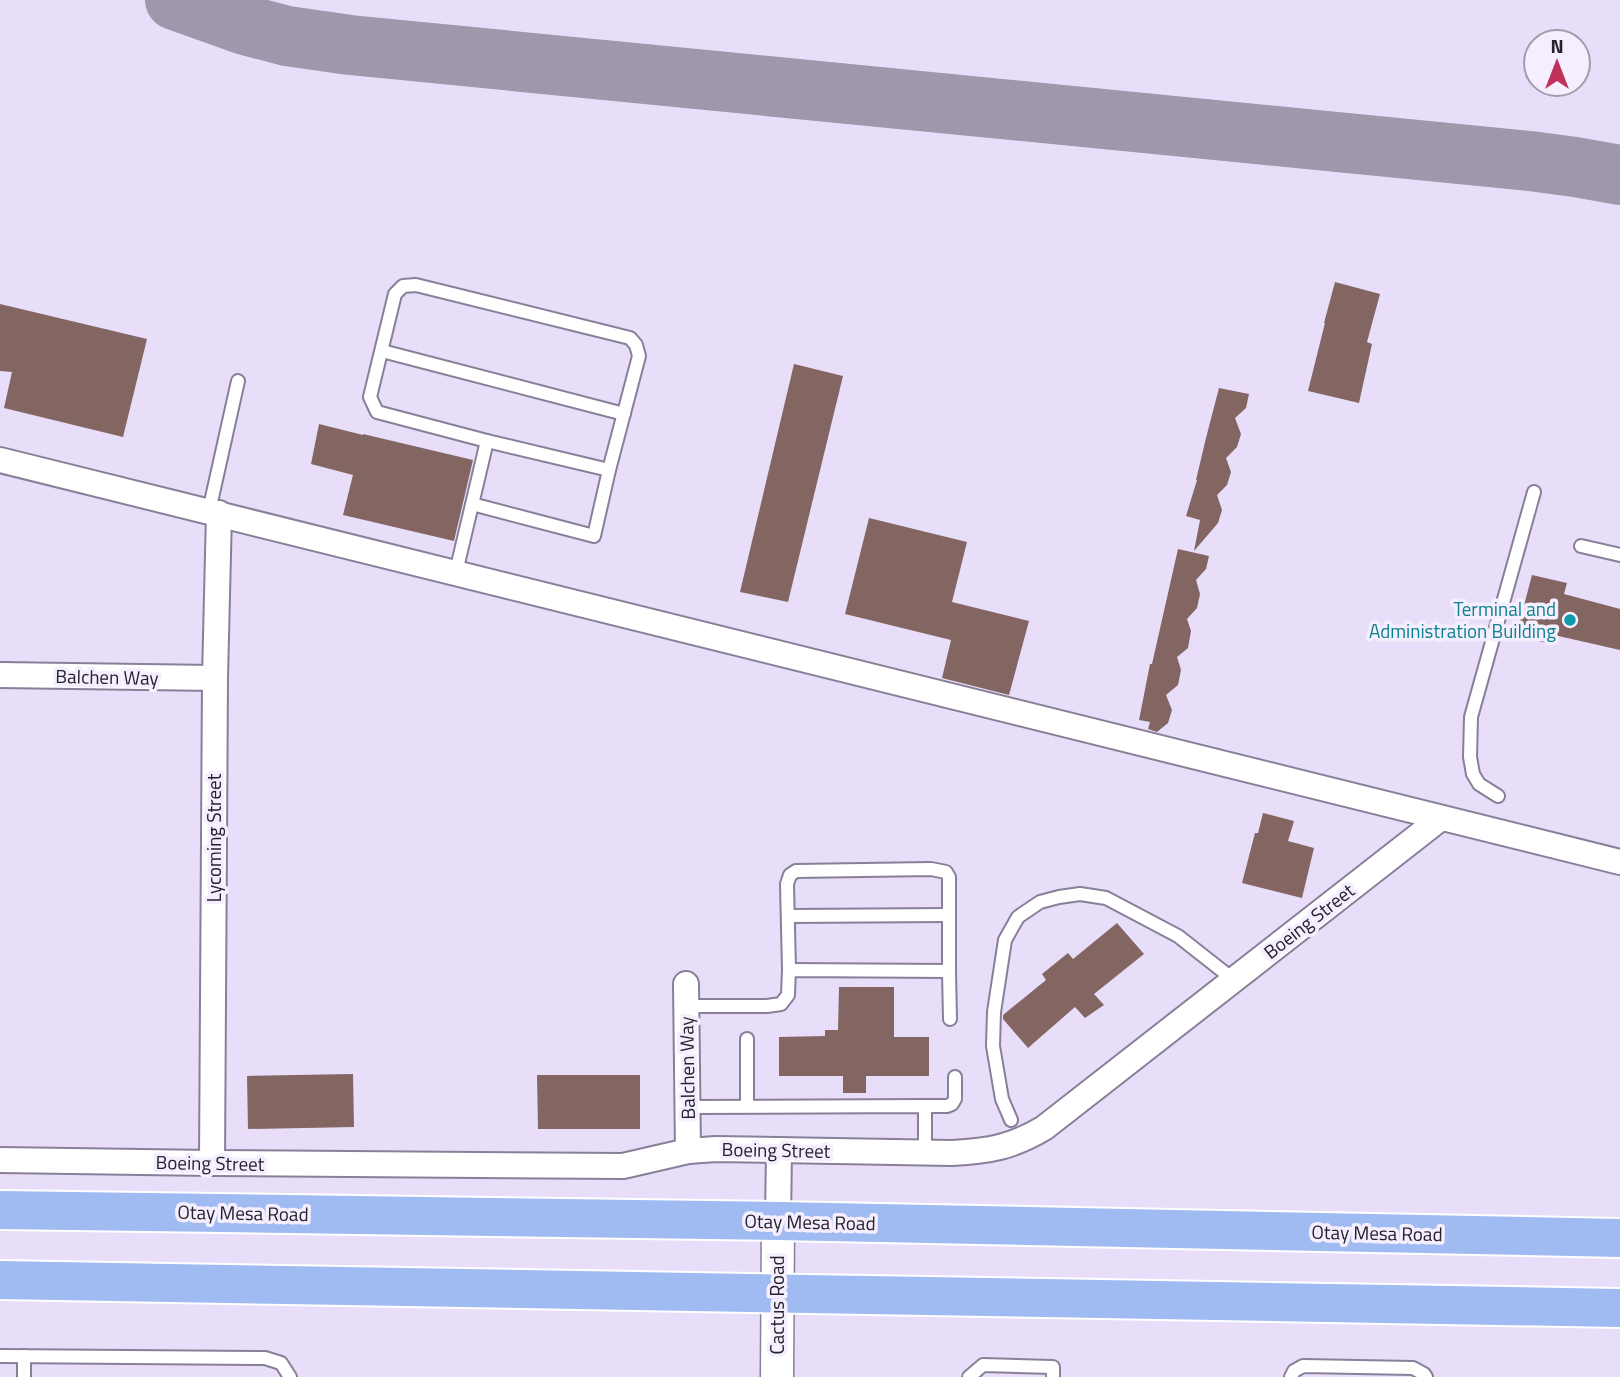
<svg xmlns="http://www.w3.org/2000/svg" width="1620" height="1377" viewBox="0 0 1620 1377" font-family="'Titillium Web',sans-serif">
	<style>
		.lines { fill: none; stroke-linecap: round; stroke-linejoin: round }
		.taxiway { stroke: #9f97ac; stroke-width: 60 }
		.building { fill: #836662 }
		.service-casing { stroke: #887f98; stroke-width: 16 }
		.minor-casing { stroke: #887f98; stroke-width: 28 }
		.tertiary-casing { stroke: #887f98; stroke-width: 35 }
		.primary-casing { stroke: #fff; stroke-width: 42 }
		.service { stroke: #fff; stroke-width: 12 }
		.minor { stroke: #fff; stroke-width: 24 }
		.tertiary { stroke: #fff; stroke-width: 32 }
		.primary { stroke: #9fbbf1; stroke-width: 38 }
		.culture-dot { fill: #0f9aa8; stroke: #f4eefe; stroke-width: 2.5 }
		.labels { text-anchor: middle; stroke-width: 7; stroke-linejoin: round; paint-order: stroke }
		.culture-label { font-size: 19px; fill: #0d838f; stroke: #f4eefe; text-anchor: end }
		.street-label { font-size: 19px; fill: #26222c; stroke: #f4eefe }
	</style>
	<rect width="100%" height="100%" fill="#e8defa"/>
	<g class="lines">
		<path class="taxiway" d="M 175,0 L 245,25 L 287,36 L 350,45 L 1530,161 L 1575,167 L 1620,175"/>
	</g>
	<g class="building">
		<path d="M 1335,282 L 1380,294 L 1367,342 L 1372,344 L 1359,403 L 1308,391 L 1325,323 L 1324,323 Z"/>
		<path d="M 0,304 L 147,339 L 123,437 L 4,408 L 12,372 L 0,371 Z"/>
		<path d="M 794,364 L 843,376 L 788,602 L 740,592 Z"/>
		<path d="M 1219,388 L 1249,394 L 1246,408 L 1235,418 L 1241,434 L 1237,447 L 1226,458 L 1231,472 L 1227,485 L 1217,495 L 1222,510 L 1218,523 L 1194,551 L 1200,520 L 1186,516 L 1197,480 L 1196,480 L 1206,438 Z"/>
		<path d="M 319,424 L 363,435 L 363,434 L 473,460 L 454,541 L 343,515 L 353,475 L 311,464 Z"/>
		<path d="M 869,518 L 967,542 L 952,602 L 1029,621 L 1009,695 L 942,678 L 951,640 L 845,614 Z"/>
		<path d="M 1178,549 L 1209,556 L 1206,569 L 1196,580 L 1200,594 L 1197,608 L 1187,619 L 1191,631 L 1188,648 L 1177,657 L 1181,670 L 1178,685 L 1166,695 L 1172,710 L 1168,723 L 1157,732 L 1148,729 L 1150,722 L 1139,720 L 1150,664 L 1152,664 Z"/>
		<path d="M 1532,575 L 1567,583 L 1564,594 L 1620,609 L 1620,650 L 1554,635 L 1552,644 L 1516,636 Z"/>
		<path d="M 1263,813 L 1294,821 L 1288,841 L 1314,848 L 1302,898 L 1242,883 L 1255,833 L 1258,833 Z"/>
		<path d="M 1117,923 L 1144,954 L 1094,994 L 1104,1005 L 1085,1018 L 1075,1007 L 1028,1048 L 1003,1019 L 1003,1015 L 1046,980 L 1042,974 L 1068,953 L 1073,959 Z"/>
		<path d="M 839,987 L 894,987 L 894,1037 L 929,1037 L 929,1076 L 866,1076 L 866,1093 L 843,1093 L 843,1076 L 779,1076 L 779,1037 L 825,1036 L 825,1030 L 838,1030 Z"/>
		<path d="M 353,1074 L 354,1127 L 248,1129 L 247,1076 Z"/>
		<path d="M 537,1075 L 640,1075 L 640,1129 L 538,1129 Z"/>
	</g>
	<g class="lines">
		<g class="service-casing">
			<g id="service">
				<path d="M 382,351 L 624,414"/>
				<path d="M 487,441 L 377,412 L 370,397 L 395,294 L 403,286 L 416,285 L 630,338 L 636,345 L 639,356 L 609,470"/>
				<path d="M 209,511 L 238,381"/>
				<path d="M 1581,546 L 1620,555"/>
				<path d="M 456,572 L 487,441 L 609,470 L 594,536 L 472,504"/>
				<path d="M 1498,796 L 1479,784 L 1473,774 L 1470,757 L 1471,717 L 1534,492"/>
				<path d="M 788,916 L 949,915"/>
				<path d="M 789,970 L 787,884 L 790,875 L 796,871 L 931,869 L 946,872 L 949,877 L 949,971"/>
				<path d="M 686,1006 L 767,1006 L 781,1004 L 788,995 L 789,970 L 949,971 L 950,1019"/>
				<path d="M 747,1039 L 747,1106"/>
				<path d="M 925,1106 L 947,1106 L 952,1104 L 955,1099 L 955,1077"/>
				<path d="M 688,1107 L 925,1106 L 925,1152"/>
				<path d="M 1011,1120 L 1002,1099 L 993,1046 L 994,1012 L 1005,940 L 1018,917 L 1040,902 L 1059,897 L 1080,894 L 1106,898 L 1178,936 L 1234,980"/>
				<path d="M 0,1356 L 265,1358 L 281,1363 L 290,1377"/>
				<path d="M 24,1377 L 24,1356"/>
				<path d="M 969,1377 L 983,1365 L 1053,1367 L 1053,1377"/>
				<path d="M 1291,1377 L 1294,1371 L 1303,1366 L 1413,1368 L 1424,1374 L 1426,1377"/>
			</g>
		</g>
		<g class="minor-casing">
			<g id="minor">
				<path d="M 0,460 L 1620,862"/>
				<path d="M 0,675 L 215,678"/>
				<path d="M 686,984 L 688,1151"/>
				<path d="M 0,1160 L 212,1163 L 623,1166 L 688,1151 L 716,1149 L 952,1153 C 990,1151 1012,1147 1044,1128 L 1441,818"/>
				<path d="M 212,1163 L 215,678 L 219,513"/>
				<path d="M 778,1221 L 779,1150"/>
			</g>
		</g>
		<g class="tertiary-casing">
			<path id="tertiary" d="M 777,1377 L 778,1221"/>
		</g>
		<g class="primary-casing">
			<g id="primary">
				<path d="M 0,1210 L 778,1221 L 1620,1238"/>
				<path d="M 0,1280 L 1620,1308"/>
			</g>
		</g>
		<use href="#service" class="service"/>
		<use href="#minor" class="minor"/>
		<use href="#tertiary" class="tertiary"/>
		<use href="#primary" class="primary"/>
	</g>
	<circle class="culture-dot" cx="1570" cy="620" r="7"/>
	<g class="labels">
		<g class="culture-label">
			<text x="1556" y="616">Terminal and<tspan x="1556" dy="22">Administration Building</tspan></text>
		</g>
		<g class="street-label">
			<text transform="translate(107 677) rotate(1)" y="7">Balchen Way</text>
			<text transform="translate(214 838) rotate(-90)" y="7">Lycoming Street</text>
			<text transform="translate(1309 921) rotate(-38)" y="7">Boeing Street</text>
			<text transform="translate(687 1068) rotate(-91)" y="7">Balchen Way</text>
			<text transform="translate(776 1150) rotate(1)" y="7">Boeing Street</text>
			<text transform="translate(210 1163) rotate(1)" y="7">Boeing Street</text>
			<text transform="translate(243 1213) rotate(1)" y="7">Otay Mesa Road</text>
			<text transform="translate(810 1222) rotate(1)" y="7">Otay Mesa Road</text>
			<text transform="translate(1377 1233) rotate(1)" y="7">Otay Mesa Road</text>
			<text transform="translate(777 1305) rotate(-90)" y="7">Cactus Road</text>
		</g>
	</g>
	<g transform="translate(1557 63)"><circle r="33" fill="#f4eefe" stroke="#a29caa" stroke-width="2"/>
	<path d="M0-5L12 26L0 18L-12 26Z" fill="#c03159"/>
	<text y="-10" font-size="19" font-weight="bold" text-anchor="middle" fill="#26222c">N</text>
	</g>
</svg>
